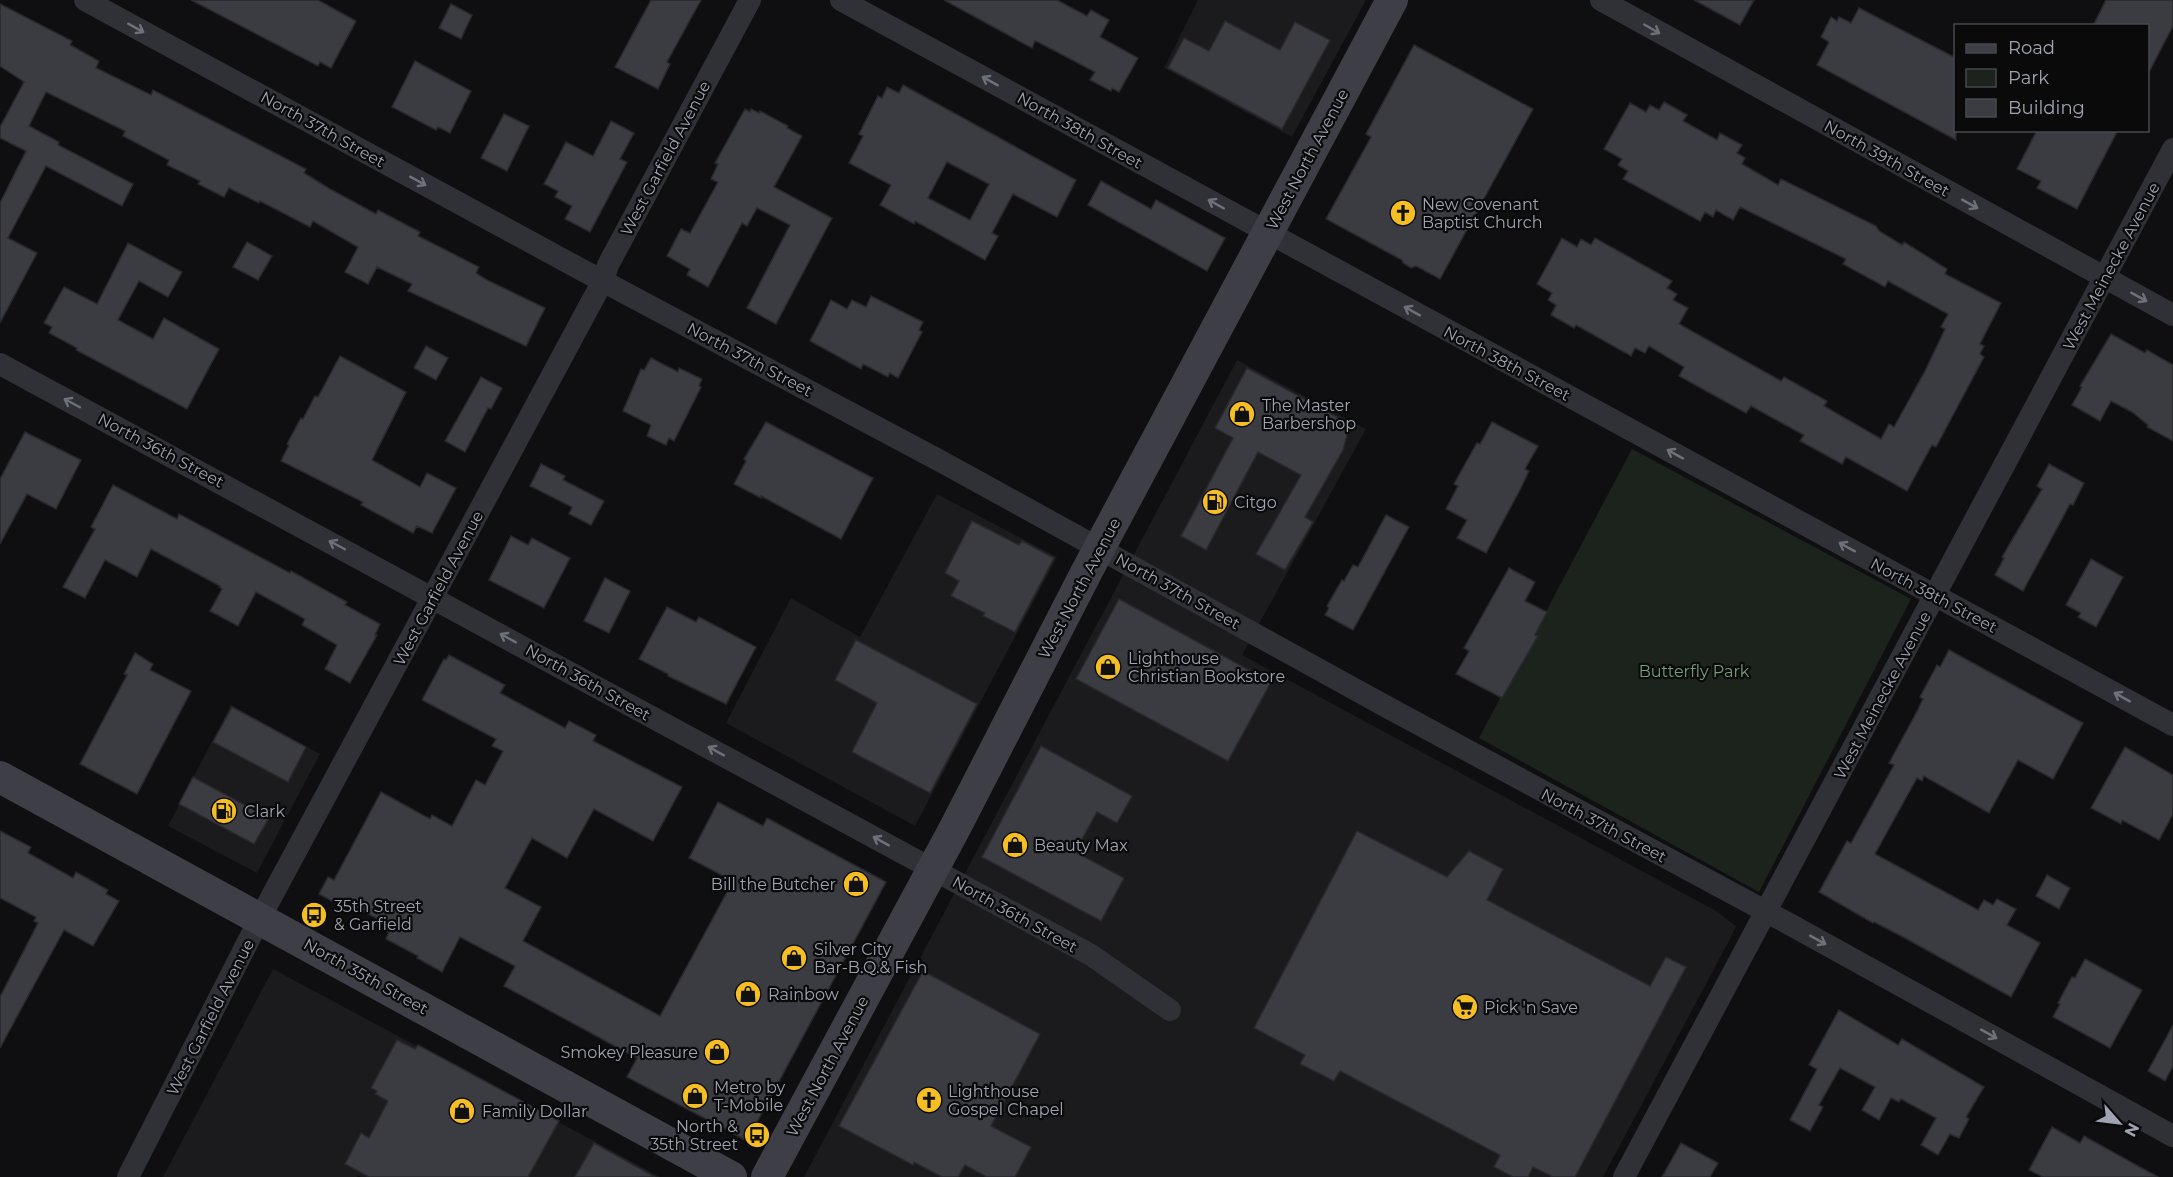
<svg xmlns="http://www.w3.org/2000/svg" width="2173" height="1177" viewBox="0 0 2173 1177" font-family="Montserrat,sans-serif">
	<style>
		.built { fill: #1b1b1e }
		.green { fill: #1c231d }
		.building { fill: #3b3c41; stroke: #29292d; stroke-width: 1.5; fill-rule: evenodd }
		.lines { fill: none; stroke-linecap: round; stroke-linejoin: round }
		.minor { stroke: #303136; stroke-width: 22 }
		.secondary { stroke: #3e3f46; stroke-width: 32 }
		.oneway { stroke: #6e707a }
		.labels { text-anchor: middle; stroke-width: 4.5; stroke-linejoin: round; paint-order: stroke }
		.street-label { font-size: 16px; fill: #a0a4b2; stroke: #0a0a0b }
		.poi-label { font-size: 16px; fill: #a0a4b2; stroke: #0a0a0b; text-anchor: start }
		.park-label { font-size: 16px; fill: #769e7b; stroke: #0a0a0b }
	</style>
	<rect width="100%" height="100%" fill="#0f0f11"/>
	<g class="built">
		<path d="M 1198,0 L 1366,0 L 1292,137 L 1164,68 Z"/>
		<path d="M 1237,360 L 1366,429 L 1242,655 L 1716,911 L 1736,926 L 1731,937 L 1603,1177 L 804,1177 Z"/>
		<path d="M 937,494 L 1057,557 L 915,826 L 726,723 L 791,598 L 860,637 Z"/>
		<path d="M 231,705 L 320,754 L 257,873 L 168,826 Z"/>
		<path d="M 273,969 L 592,1140 L 660,1177 L 361,1177 L 358,1175 L 357,1177 L 163,1177 Z"/>
	</g>
	<path class="green" d="M 1632,449 L 1911,599 L 1759,892 L 1479,738 Z"/>
	<g class="building">
		<path d="M 191,0 L 318,0 L 356,21 L 331,68 L 320,62 L 318,66 Z"/>
		<path d="M 651,0 L 701,0 L 667,62 L 670,64 L 658,89 L 615,67 Z"/>
		<path d="M 944,0 L 1057,0 L 1087,16 L 1091,10 L 1109,20 L 1100,37 L 1138,58 L 1119,92 L 1112,88 L 1111,91 L 1090,80 L 1095,72 L 1038,42 L 1035,41 L 1032,48 Z"/>
		<path d="M 1694,0 L 1754,0 L 1740,25 Z"/>
		<path d="M 2106,0 L 2173,0 L 2173,26 L 2148,74 L 2148,26 L 2093,26 Z"/>
		<path d="M 0,4 L 72,41 L 70,45 L 99,61 L 96,68 L 151,95 L 153,90 L 306,169 L 304,173 L 330,189 L 376,214 L 378,210 L 420,232 L 418,236 L 479,267 L 476,273 L 487,280 L 545,308 L 526,346 L 408,291 L 412,284 L 377,267 L 368,284 L 345,272 L 358,247 L 313,221 L 310,227 L 260,201 L 259,203 L 229,188 L 224,197 L 198,184 L 200,181 L 167,165 L 169,160 L 123,136 L 125,131 L 46,92 L 29,126 L 59,142 L 58,145 L 133,184 L 122,206 L 46,166 L 8,238 L 37,253 L 0,323 L 0,203 L 26,151 L 0,138 L 0,127 L 24,82 L 0,66 Z"/>
		<path d="M 451,4 L 472,15 L 461,39 L 439,28 Z"/>
		<path d="M 1859,8 L 1956,58 L 1956,140 L 1817,65 L 1829,42 L 1821,37 L 1831,17 L 1837,21 L 1839,17 L 1851,23 Z"/>
		<path d="M 1225,21 L 1280,50 L 1295,22 L 1330,40 L 1282,129 L 1168,68 L 1184,38 L 1209,51 Z"/>
		<path d="M 1414,45 L 1533,109 L 1440,279 L 1416,266 L 1411,268 L 1403,263 L 1402,260 L 1326,219 L 1371,137 L 1366,134 Z"/>
		<path d="M 415,61 L 471,91 L 450,133 L 438,127 L 436,130 L 392,107 Z"/>
		<path d="M 903,85 L 1076,180 L 1057,217 L 1013,194 L 992,233 L 998,236 L 985,260 L 915,221 L 914,224 L 880,205 L 891,185 L 849,163 L 863,136 L 859,134 L 878,96 L 882,98 L 887,87 L 899,93 ZM 947,162 L 989,184 L 970,220 L 928,198 Z"/>
		<path d="M 1664,102 L 1687,115 L 1683,121 L 1717,140 L 1720,133 L 1742,145 L 1737,153 L 1745,158 L 1742,164 L 1778,185 L 1781,179 L 1876,226 L 1879,231 L 1902,245 L 1904,242 L 1947,269 L 1945,274 L 2001,303 L 1980,344 L 1984,346 L 1980,354 L 1984,357 L 1936,447 L 1932,445 L 1907,491 L 1846,457 L 1842,464 L 1800,441 L 1804,435 L 1751,406 L 1746,413 L 1679,376 L 1684,367 L 1649,346 L 1645,353 L 1635,348 L 1631,356 L 1576,325 L 1574,328 L 1551,315 L 1556,305 L 1548,300 L 1552,293 L 1537,284 L 1562,238 L 1577,247 L 1581,239 L 1591,245 L 1595,238 L 1672,281 L 1667,288 L 1677,294 L 1673,300 L 1688,308 L 1679,324 L 1781,381 L 1784,377 L 1827,401 L 1824,406 L 1881,439 L 1889,424 L 1894,427 L 1925,371 L 1945,329 L 1941,327 L 1948,314 L 1888,281 L 1885,287 L 1843,264 L 1846,259 L 1740,207 L 1733,220 L 1716,210 L 1713,217 L 1705,212 L 1700,221 L 1623,179 L 1628,171 L 1618,165 L 1622,159 L 1604,149 L 1630,103 L 1646,112 L 1650,105 L 1659,110 Z"/>
		<path d="M 745,109 L 750,112 L 751,109 L 759,113 L 760,111 L 788,126 L 787,128 L 802,136 L 774,187 L 832,218 L 776,324 L 747,308 L 790,225 L 757,208 L 747,226 L 742,223 L 708,287 L 687,275 L 690,269 L 667,256 L 681,229 L 690,233 L 718,182 L 711,179 L 718,164 L 715,163 Z"/>
		<path d="M 504,114 L 529,126 L 507,171 L 481,158 Z"/>
		<path d="M 611,121 L 634,133 L 620,159 L 627,162 L 590,232 L 565,219 L 572,206 L 555,197 L 558,191 L 544,184 L 566,142 L 593,156 Z"/>
		<path d="M 2037,130 L 2118,130 L 2077,209 L 2037,188 L 2041,181 L 2017,169 Z"/>
		<path d="M 1101,181 L 1151,209 L 1156,200 L 1225,238 L 1207,271 L 1088,205 Z"/>
		<path d="M 247,242 L 272,256 L 258,280 L 233,267 Z"/>
		<path d="M 128,243 L 182,272 L 168,297 L 139,281 L 118,320 L 153,339 L 164,318 L 219,349 L 187,409 L 76,350 L 77,348 L 49,333 L 52,327 L 44,323 L 64,287 L 97,304 Z"/>
		<path d="M 871,296 L 923,322 L 919,330 L 922,332 L 898,378 L 890,373 L 888,377 L 863,364 L 861,369 L 810,341 L 831,300 L 847,309 L 852,300 L 866,307 Z"/>
		<path d="M 2111,334 L 2145,353 L 2147,350 L 2173,365 L 2173,441 L 2147,427 L 2148,425 L 2132,412 L 2111,401 L 2100,421 L 2072,405 L 2082,387 L 2080,386 Z"/>
		<path d="M 426,346 L 448,358 L 436,380 L 414,368 Z"/>
		<path d="M 340,356 L 406,392 L 372,460 L 420,487 L 427,473 L 456,488 L 432,533 L 417,526 L 413,533 L 361,505 L 363,502 L 281,461 L 289,445 L 287,444 L 301,418 L 303,419 L 315,396 L 318,397 Z"/>
		<path d="M 651,358 L 678,372 L 679,368 L 702,379 L 699,386 L 701,387 L 674,441 L 669,438 L 666,445 L 647,436 L 651,425 L 623,411 L 641,369 L 644,370 Z"/>
		<path d="M 1247,368 L 1350,424 L 1343,450 L 1305,517 L 1313,522 L 1285,570 L 1256,554 L 1301,475 L 1258,452 L 1206,550 L 1181,536 L 1233,438 L 1215,428 Z"/>
		<path d="M 481,377 L 502,388 L 491,409 L 488,408 L 465,452 L 445,441 Z"/>
		<path d="M 766,422 L 873,478 L 841,539 L 761,496 L 761,498 L 734,484 L 746,461 L 744,459 Z"/>
		<path d="M 1492,422 L 1538,446 L 1525,469 L 1529,471 L 1520,490 L 1486,553 L 1457,538 L 1467,520 L 1446,509 L 1458,486 L 1454,484 L 1465,464 L 1477,443 L 1480,444 Z"/>
		<path d="M 25,432 L 81,460 L 56,509 L 27,494 L 0,544 L 0,479 Z"/>
		<path d="M 541,464 L 565,476 L 563,480 L 604,501 L 591,525 L 569,514 L 572,507 L 530,486 Z"/>
		<path d="M 2049,464 L 2084,483 L 2073,505 L 2070,504 L 2023,591 L 1995,575 L 2004,558 L 2002,557 L 2042,489 L 2037,486 Z"/>
		<path d="M 113,485 L 177,519 L 179,514 L 290,573 L 291,571 L 347,602 L 345,605 L 380,624 L 375,635 L 377,635 L 350,683 L 325,669 L 337,645 L 302,625 L 305,619 L 256,592 L 238,626 L 210,611 L 222,589 L 219,587 L 220,586 L 151,549 L 137,577 L 105,560 L 85,598 L 63,587 L 95,529 L 91,527 Z"/>
		<path d="M 1386,515 L 1409,527 L 1353,630 L 1325,615 L 1329,608 L 1327,606 L 1342,580 L 1344,581 L 1353,565 L 1358,567 Z"/>
		<path d="M 972,521 L 1019,545 L 1022,541 L 1054,558 L 1015,632 L 983,616 L 985,613 L 951,596 L 959,581 L 945,573 Z"/>
		<path d="M 511,536 L 528,545 L 532,538 L 570,558 L 544,608 L 489,580 Z"/>
		<path d="M 2091,559 L 2123,577 L 2096,627 L 2078,617 L 2081,613 L 2066,605 Z"/>
		<path d="M 1509,568 L 1535,582 L 1525,601 L 1547,612 L 1535,635 L 1538,636 L 1502,698 L 1456,674 L 1469,651 L 1464,648 Z"/>
		<path d="M 605,578 L 630,591 L 609,633 L 584,621 Z"/>
		<path d="M 1119,599 L 1271,682 L 1228,761 L 1076,679 Z"/>
		<path d="M 667,607 L 696,622 L 699,617 L 756,647 L 726,704 L 668,676 L 668,674 L 639,659 Z"/>
		<path d="M 856,640 L 977,704 L 930,793 L 852,752 L 877,703 L 835,680 Z"/>
		<path d="M 1949,650 L 2083,723 L 2053,779 L 2018,760 L 1989,813 L 1924,776 L 1922,781 L 1917,778 L 1875,854 L 1978,910 L 1984,900 L 1993,905 L 1997,899 L 2016,909 L 2007,925 L 2040,943 L 2011,997 L 1905,938 L 1874,922 L 1873,923 L 1819,892 L 1847,841 L 1851,843 L 1894,765 L 1889,763 L 1914,717 L 1923,699 L 1920,697 L 1937,665 L 1940,667 Z"/>
		<path d="M 135,653 L 153,664 L 150,670 L 191,691 L 137,794 L 80,764 L 127,675 L 124,674 Z"/>
		<path d="M 449,655 L 505,685 L 500,693 L 565,728 L 569,721 L 596,735 L 593,741 L 682,787 L 653,841 L 594,809 L 567,858 L 532,838 L 505,888 L 541,907 L 523,941 L 660,1016 L 733,881 L 689,858 L 718,802 L 763,826 L 767,818 L 886,882 L 747,1141 L 627,1077 L 637,1058 L 504,986 L 515,966 L 460,937 L 442,972 L 417,958 L 418,956 L 386,939 L 389,932 L 376,925 L 378,919 L 342,900 L 339,905 L 319,894 L 328,877 L 334,880 L 381,792 L 430,819 L 432,815 L 452,826 L 476,780 L 485,785 L 503,751 L 492,746 L 496,739 L 422,700 L 444,659 L 446,660 Z"/>
		<path d="M 232,707 L 306,747 L 288,782 L 213,742 Z"/>
		<path d="M 1041,746 L 1132,796 L 1117,823 L 1097,812 L 1075,852 L 1124,878 L 1101,921 L 982,857 Z"/>
		<path d="M 2125,747 L 2173,775 L 2173,814 L 2159,840 L 2122,820 L 2121,824 L 2091,808 Z"/>
		<path d="M 193,777 L 269,818 L 254,844 L 179,804 Z"/>
		<path d="M 0,831 L 31,847 L 28,853 L 73,878 L 76,872 L 108,890 L 106,894 L 119,901 L 93,946 L 64,930 L 0,1048 L 0,997 L 38,923 L 34,921 L 36,917 L 0,898 Z"/>
		<path d="M 1357,831 L 1447,877 L 1469,851 L 1503,869 L 1487,900 L 1650,986 L 1666,957 L 1686,967 L 1575,1177 L 1553,1177 L 1533,1167 L 1528,1177 L 1513,1177 L 1494,1167 L 1500,1155 L 1340,1071 L 1334,1081 L 1300,1064 L 1305,1055 L 1254,1028 Z"/>
		<path d="M 2047,875 L 2070,888 L 2059,909 L 2036,896 Z"/>
		<path d="M 2085,959 L 2142,990 L 2110,1048 L 2053,1017 L 2060,1004 L 2058,1003 L 2072,977 L 2075,978 Z"/>
		<path d="M 923,971 L 1040,1034 L 991,1126 L 1031,1147 L 1015,1177 L 987,1177 L 965,1165 L 958,1177 L 942,1177 L 914,1162 L 913,1165 L 839,1126 Z"/>
		<path d="M 1839,1010 L 1898,1045 L 1902,1039 L 1984,1087 L 1966,1117 L 1969,1119 L 1959,1138 L 1950,1134 L 1938,1155 L 1921,1145 L 1936,1118 L 1901,1099 L 1899,1102 L 1891,1098 L 1879,1120 L 1862,1110 L 1875,1087 L 1840,1068 L 1819,1105 L 1823,1107 L 1810,1131 L 1790,1120 L 1817,1069 L 1809,1065 Z"/>
		<path d="M 2173,1025 L 2173,1066 L 2165,1081 L 2148,1071 Z"/>
		<path d="M 397,1040 L 415,1049 L 418,1045 L 559,1121 L 528,1177 L 369,1177 L 345,1164 L 361,1133 L 369,1138 L 388,1101 L 375,1094 L 377,1091 L 371,1088 Z"/>
		<path d="M 2052,1127 L 2080,1143 L 2084,1136 L 2158,1177 L 2043,1177 L 2029,1170 Z"/>
		<path d="M 594,1143 L 655,1177 L 575,1177 Z"/>
		<path d="M 1681,1143 L 1718,1163 L 1710,1177 L 1662,1177 Z"/>
	</g>
	<g class="lines">
		<g class="minor">
			<path d="M 85,0 L 582,270 L 944,463 L 1387,707 L 1791,925 L 2173,1136"/>
			<path d="M 841,0 L 2173,725"/>
			<path d="M 1601,0 L 2173,315"/>
			<path d="M 0,364 L 1091,955 L 1170,1010"/>
			<path d="M 128,1177 L 260,918 L 592,301 L 603,281 L 608,265 L 750,0"/>
			<path d="M 1624,1177 L 2173,149"/>
		</g>
		<g class="secondary">
			<path d="M 0,777 L 731,1177"/>
			<path d="M 767,1177 L 956,826 L 1087,571 L 1392,0"/>
		</g>
	</g>
	<defs><path id="oneway-shaft" d="M-6 0H5M1.5-3L5.5 0L1.5 3" fill="none" stroke-width="1.6" stroke-linecap="round" stroke-linejoin="round" transform="scale(1.5)"/></defs>
	<g class="oneway">
		<use href="#oneway-shaft" transform="translate(136 28) rotate(29)"/>
		<use href="#oneway-shaft" transform="translate(1652 29) rotate(30)"/>
		<use href="#oneway-shaft" transform="translate(990 81) rotate(-151)"/>
		<use href="#oneway-shaft" transform="translate(418 181) rotate(29)"/>
		<use href="#oneway-shaft" transform="translate(1216 204) rotate(-151)"/>
		<use href="#oneway-shaft" transform="translate(1970 204) rotate(29)"/>
		<use href="#oneway-shaft" transform="translate(2139 297) rotate(29)"/>
		<use href="#oneway-shaft" transform="translate(1412 311) rotate(-151)"/>
		<use href="#oneway-shaft" transform="translate(72 403) rotate(-152)"/>
		<use href="#oneway-shaft" transform="translate(1675 454) rotate(-151)"/>
		<use href="#oneway-shaft" transform="translate(337 545) rotate(-152)"/>
		<use href="#oneway-shaft" transform="translate(1847 547) rotate(-151)"/>
		<use href="#oneway-shaft" transform="translate(508 638) rotate(-151)"/>
		<use href="#oneway-shaft" transform="translate(2122 697) rotate(-151)"/>
		<use href="#oneway-shaft" transform="translate(716 751) rotate(-151)"/>
		<use href="#oneway-shaft" transform="translate(881 841) rotate(-151)"/>
		<use href="#oneway-shaft" transform="translate(1818 940) rotate(29)"/>
		<use href="#oneway-shaft" transform="translate(1989 1034) rotate(29)"/>
	</g>
	<defs>
		<g id="church-disc" transform="scale(1.35)"><circle r="9.5" fill="#f5be23" stroke="#0a0a0b"/><path d="M-1.2-6h2.4v3.5h3.3v2.4h-3.3V6h-2.4V-.1h-3.3v-2.4h3.3Z" fill="#111"/></g>
		<g id="shop-disc" transform="scale(1.35)"><circle r="9.5" fill="#f5be23" stroke="#0a0a0b"/><path d="M-5-2.5h2.3a2.7 3.5 0 0 1 5.4 0H5L5.5 6h-11ZM-1.5-2.5h3a1.5 2.3 0 0 0-3 0Z" fill="#111"/></g>
		<g id="fuel-disc" transform="scale(1.35)"><circle r="9.5" fill="#f5be23" stroke="#0a0a0b"/><path d="M-5.5-6h7V0h2V4h1.3V-2.5L3-4.5l.8-.8L6-3V5H2.5V1h-1V6h-7ZM-4.2-4.7v3.2H.2V-4.7Z" fill="#111"/></g>
		<g id="bus-disc" transform="scale(1.35)"><circle r="9.5" fill="#f5be23" stroke="#0a0a0b"/><path d="M-5-6H5V4H4V6H2V4H-2V6H-4V4H-5ZM-3.5-4V0h7V-4ZM-3.5 1.2v1.5H-2V1.2ZM2 1.2v1.5H3.5V1.2Z" fill="#111"/></g>
		<g id="supermarket-disc" transform="scale(1.35)"><circle r="9.5" fill="#f5be23" stroke="#0a0a0b"/><path d="M-6-5.5h2.5l.6 2H6L4.5 2H-2.5L-4.4-4H-6ZM-1.5 3.2a1.3 1.3 0 1 0 .1 0ZM3 3.2a1.3 1.3 0 1 0 .1 0Z" fill="#111"/></g>
	</defs>
	<g fill-rule="evenodd">
		<use href="#church-disc" x="1403" y="213"/>
		<use href="#shop-disc" x="1242" y="414"/>
		<use href="#fuel-disc" x="1215" y="502"/>
		<use href="#shop-disc" x="1108" y="667"/>
		<use href="#fuel-disc" x="224" y="811"/>
		<use href="#shop-disc" x="1015" y="845"/>
		<use href="#shop-disc" x="856" y="884"/>
		<use href="#bus-disc" x="314" y="915"/>
		<use href="#shop-disc" x="794" y="958"/>
		<use href="#shop-disc" x="748" y="994"/>
		<use href="#supermarket-disc" x="1465" y="1007"/>
		<use href="#shop-disc" x="717" y="1052"/>
		<use href="#shop-disc" x="695" y="1096"/>
		<use href="#church-disc" x="929" y="1100"/>
		<use href="#shop-disc" x="462" y="1111"/>
		<use href="#bus-disc" x="757" y="1135"/>
	</g>
	<g class="labels">
		<g class="street-label">
			<text transform="translate(323 129) rotate(29)" y="6">North 37th Street</text>
			<text transform="translate(1080 130) rotate(29)" y="6">North 38th Street</text>
			<text transform="translate(665 158) rotate(-62)" y="6">West Garfield Avenue</text>
			<text transform="translate(1887 158) rotate(29)" y="6">North 39th Street</text>
			<text transform="translate(1307 159) rotate(-62)" y="6">West North Avenue</text>
			<text transform="translate(2111 266) rotate(-62)" y="6">West Meinecke Avenue</text>
			<text transform="translate(750 359) rotate(28)" y="6">North 37th Street</text>
			<text transform="translate(1507 363) rotate(28)" y="6">North 38th Street</text>
			<text transform="translate(161 450) rotate(28)" y="6">North 36th Street</text>
			<text transform="translate(438 588) rotate(-62)" y="6">West Garfield Avenue</text>
			<text transform="translate(1079 588) rotate(-62)" y="6">West North Avenue</text>
			<text transform="translate(1178 591) rotate(29)" y="6">North 37th Street</text>
			<text transform="translate(1934 595) rotate(28)" y="6">North 38th Street</text>
			<text transform="translate(588 682) rotate(29)" y="6">North 36th Street</text>
			<text transform="translate(1882 695) rotate(-62)" y="6">West Meinecke Avenue</text>
			<text transform="translate(1604 825) rotate(28)" y="6">North 37th Street</text>
			<text transform="translate(1015 914) rotate(29)" y="6">North 36th Street</text>
			<text transform="translate(366 976) rotate(29)" y="6">North 35th Street</text>
			<text transform="translate(210 1017) rotate(-63)" y="6">West Garfield Avenue</text>
			<text transform="translate(827 1066) rotate(-62)" y="6">West North Avenue</text>
		</g>
		<g class="poi-label">
			<text x="1422" y="210">New Covenant<tspan x="1422" dy="18">Baptist Church</tspan></text>
			<text x="1262" y="411">The Master<tspan x="1262" dy="18">Barbershop</tspan></text>
			<text x="1234" y="508">Citgo</text>
			<text x="1128" y="664">Lighthouse<tspan x="1128" dy="18">Christian Bookstore</tspan></text>
			<text x="244" y="817">Clark</text>
			<text x="1034" y="851">Beauty Max</text>
			<text x="836" y="890" text-anchor="end">Bill the Butcher</text>
			<text x="334" y="912">35th Street<tspan x="334" dy="18">&amp; Garfield</tspan></text>
			<text x="814" y="955">Silver City<tspan x="814" dy="18">Bar-B.Q.&amp; Fish</tspan></text>
			<text x="768" y="1000">Rainbow</text>
			<text x="1484" y="1013">Pick 'n Save</text>
			<text x="698" y="1058" text-anchor="end">Smokey Pleasure</text>
			<text x="714" y="1093">Metro by<tspan x="714" dy="18">T-Mobile</tspan></text>
			<text x="948" y="1097">Lighthouse<tspan x="948" dy="18">Gospel Chapel</tspan></text>
			<text x="482" y="1117">Family Dollar</text>
			<text x="738" y="1132" text-anchor="end">North &amp;<tspan x="738" dy="18">35th Street</tspan></text>
		</g>
		<g class="park-label">
			<text x="1694" y="677">Butterfly Park</text>
		</g>
	</g>
	<rect x="1954" y="24" width="195" height="108" fill="#0a0a0b" stroke="#46484e" stroke-width="1.5"/>
	<rect x="1966" y="44" width="30" height="9" fill="#3e3f46" stroke="#46484e" stroke-width="1.5"/>
	<text x="2008" y="54" font-size="18" fill="#a0a4b2">Road</text>
	<rect x="1966" y="69" width="30" height="18" fill="#1c231d" stroke="#46484e" stroke-width="1.5"/>
	<text x="2008" y="84" font-size="18" fill="#a0a4b2">Park</text>
	<rect x="1966" y="99" width="30" height="18" fill="#3b3c41" stroke="#46484e" stroke-width="1.5"/>
	<text x="2008" y="114" font-size="18" fill="#a0a4b2">Building</text>
	<g transform="translate(2119 1123) rotate(118)" stroke="#0a0a0b" stroke-width="4.5" paint-order="stroke">
	<path d="M0-4.5L10 22L0 15L-10 22Z" fill="#a0a4b2"/>
	<text y="-9" font-size="16" font-weight="bold" text-anchor="middle" fill="#a0a4b2">N</text>
	</g>
</svg>
